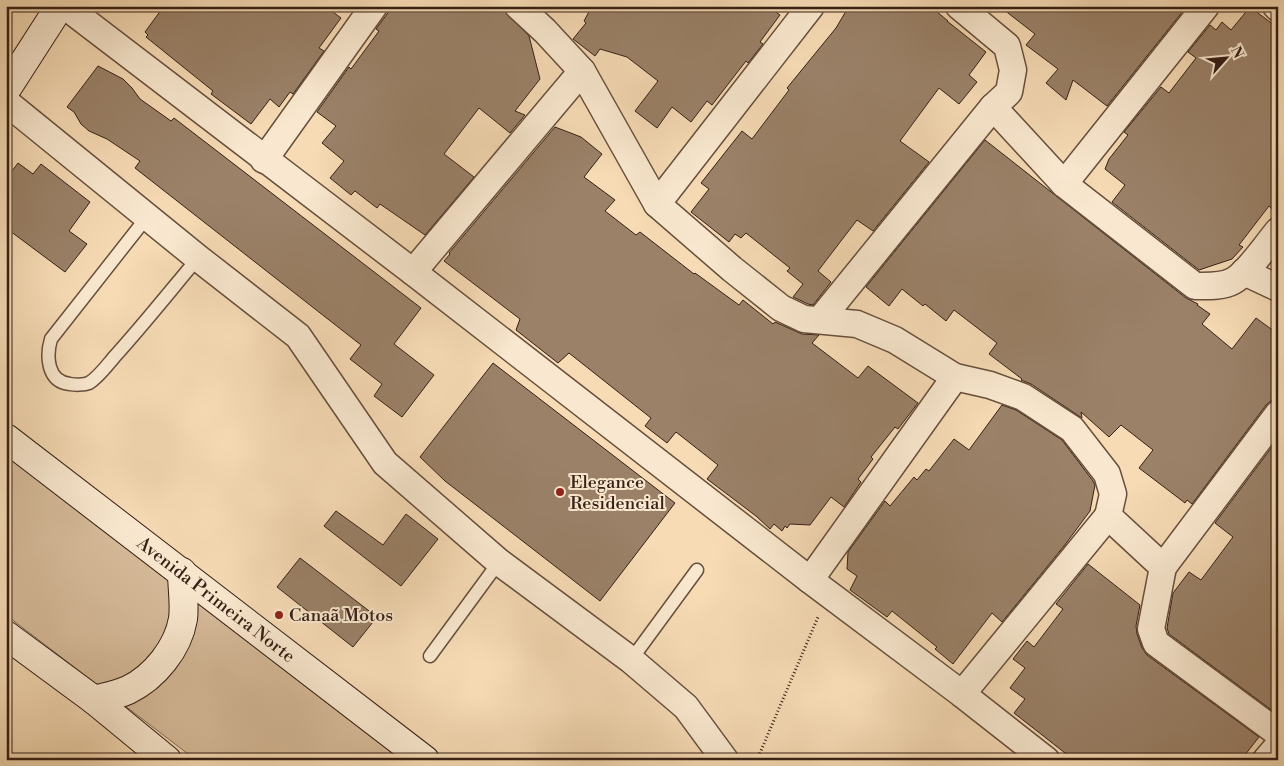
<svg xmlns="http://www.w3.org/2000/svg" width="1284" height="766" viewBox="0 0 1284 766" font-family="'Libre Bodoni',serif">
	<style>
		.green { fill: #d6bb9a; stroke: #866e58 }
		.building { fill: #9a8168; stroke: #372015 }
		.lines { fill: none; stroke-linecap: round; stroke-linejoin: round }
		.lane-casing { stroke: #674f3d; stroke-width: 15 }
		.street-casing { stroke: #674f3d; stroke-width: 29 }
		.secondary-casing { stroke: #372015; stroke-width: 30 }
		.path { stroke: #372015; stroke-width: 3; stroke-dasharray: 1 2.5; stroke-linecap: butt }
		.lane { stroke: #f9e8cf; stroke-width: 12 }
		.street { stroke: #f9e8cf; stroke-width: 26 }
		.secondary { stroke: #f9e8cf; stroke-width: 28 }
		.poi-dot { fill: #8f2418; stroke: #f9e8cf; stroke-width: 2 }
		.labels { text-anchor: middle; stroke-width: 4; stroke-linejoin: round; paint-order: stroke }
		.poi-label { font-size: 18px; fill: #372015; stroke: #f9e8cf; text-anchor: start }
		.street-label { font-size: 18px; fill: #372015; stroke: #f9e8cf }
	</style>
	<rect width="100%" height="100%" fill="#f6dbb5"/>
	<filter id="stains"><feTurbulence type="fractalNoise" baseFrequency=".004" numOctaves="4"/><feColorMatrix values="0 0 0 0 .2 0 0 0 0 .09 0 0 0 0 .02 0 0 0 .5 -.17"/></filter>
	<radialGradient id="worn" r=".72"><stop offset=".6" stop-color="#630" stop-opacity="0"/><stop offset="1" stop-color="#630" stop-opacity=".3"/></radialGradient>
	<path class="green" d="M 6,456 L 401,760 L 196,760 L 6,615 Z"/>
	<g class="building">
		<path d="M 164,6 L 325,6 L 341,18 L 319,48 L 324,51 L 293,94 L 290,92 L 279,107 L 270,99 L 251,124 L 211,94 L 213,91 L 146,37 L 148,35 L 145,32 Z"/>
		<path d="M 393,6 L 499,6 L 529,36 L 540,79 L 515,111 L 525,115 L 510,133 L 479,108 L 444,154 L 474,177 L 425,235 L 380,204 L 377,208 L 355,191 L 351,195 L 330,178 L 344,161 L 322,143 L 336,126 L 317,112 L 349,67 L 351,69 L 379,31 L 376,29 Z"/>
		<path d="M 592,6 L 768,6 L 780,15 L 760,42 L 763,44 L 748,63 L 746,61 L 712,105 L 707,101 L 691,122 L 672,107 L 657,128 L 635,111 L 658,81 L 627,57 L 600,49 L 595,56 L 573,39 L 586,23 L 584,21 Z"/>
		<path d="M 849,6 L 930,6 L 948,21 L 947,21 L 986,52 L 969,75 L 977,82 L 959,104 L 939,88 L 900,141 L 929,162 L 873,231 L 857,220 L 818,271 L 831,282 L 813,305 L 808,304 L 793,297 L 803,284 L 787,271 L 790,268 L 746,233 L 741,238 L 735,234 L 729,242 L 691,212 L 709,189 L 701,183 L 742,131 L 752,139 L 789,90 L 787,88 L 836,28 Z"/>
		<path d="M 999,6 L 1187,6 L 1107,106 L 1073,80 L 1066,100 L 1046,83 L 1058,69 L 1026,45 L 1035,34 Z"/>
		<path d="M 1250,7 L 1278,28 L 1278,214 L 1269,206 L 1239,245 L 1243,247 L 1232,259 L 1199,270 L 1112,202 L 1125,185 L 1105,169 L 1109,159 L 1128,135 L 1124,132 L 1161,87 L 1169,93 L 1196,58 L 1188,52 L 1210,25 L 1216,30 L 1222,22 L 1231,30 Z"/>
		<path d="M 98,66 L 123,79 L 132,88 L 140,99 L 171,121 L 174,118 L 421,308 L 394,344 L 434,375 L 402,417 L 374,396 L 382,384 L 350,359 L 361,345 L 135,168 L 140,161 L 107,139 L 89,131 L 81,124 L 74,112 L 67,107 Z"/>
		<path d="M 555,127 L 581,137 L 602,154 L 584,177 L 615,200 L 605,211 L 636,235 L 640,232 L 694,274 L 695,273 L 739,305 L 743,300 L 773,324 L 775,322 L 802,334 L 819,335 L 812,343 L 858,378 L 868,366 L 918,403 L 898,429 L 895,427 L 871,457 L 873,459 L 858,479 L 861,482 L 844,507 L 831,497 L 810,525 L 790,524 L 787,528 L 785,526 L 782,531 L 774,524 L 770,529 L 756,516 L 707,479 L 718,465 L 676,432 L 667,443 L 645,426 L 651,418 L 569,353 L 558,363 L 516,330 L 520,319 L 444,261 L 450,254 L 449,253 Z"/>
		<path d="M 985,140 L 1186,298 L 1198,304 L 1197,305 L 1210,314 L 1202,324 L 1232,349 L 1256,318 L 1278,334 L 1278,399 L 1272,400 L 1266,405 L 1192,504 L 1187,500 L 1185,503 L 1139,468 L 1153,450 L 1121,425 L 1109,437 L 1081,412 L 1082,418 L 1031,384 L 1021,380 L 1022,379 L 989,354 L 997,343 L 954,310 L 946,321 L 925,304 L 923,306 L 902,289 L 889,306 L 866,287 Z"/>
		<path d="M 18,163 L 33,174 L 41,164 L 90,202 L 69,231 L 87,244 L 65,272 L 6,228 L 6,179 Z"/>
		<path d="M 493,363 L 675,503 L 600,601 L 445,481 L 420,457 Z"/>
		<path d="M 1002,405 L 1016,410 L 1062,440 L 1093,481 L 1095,485 L 1090,511 L 1064,546 L 1002,622 L 992,613 L 953,664 L 935,649 L 937,647 L 892,611 L 887,617 L 850,590 L 857,576 L 847,569 L 848,552 L 885,501 L 890,506 L 914,477 L 917,480 L 926,469 L 929,471 L 954,439 L 969,450 Z"/>
		<path d="M 1278,439 L 1278,713 L 1277,714 L 1169,634 L 1167,628 L 1173,593 L 1189,572 L 1201,580 L 1233,537 L 1215,523 Z"/>
		<path d="M 336,511 L 383,545 L 406,514 L 438,539 L 401,586 L 324,526 Z"/>
		<path d="M 300,558 L 377,617 L 353,647 L 277,587 Z"/>
		<path d="M 1088,564 L 1140,605 L 1136,626 L 1137,634 L 1142,648 L 1147,655 L 1259,737 L 1241,760 L 1074,760 L 1014,713 L 1025,699 L 1010,688 L 1025,668 L 1013,659 L 1027,641 L 1034,647 L 1063,609 L 1056,604 Z"/>
	</g>
	<g class="lines">
		<g class="lane-casing">
			<g id="lane">
				<path d="M 147,217 L 51,339 C 46,356 47,382 70,384 C 75,385 84,385 89,383 C 99,377 108,364 116,355 C 144,324 171,290 198,258"/>
				<path d="M 430,656 L 499,562"/>
				<path d="M 631,660 L 697,570"/>
			</g>
		</g>
		<g class="street-casing">
			<g id="street">
				<path d="M 65,6 L 413,272 L 810,580 L 962,694 L 1046,760"/>
				<path d="M 518,6 L 545,31 L 582,71 L 657,204 L 732,269 L 781,308 L 804,319 L 857,324 L 895,340 L 955,377 L 990,385 L 1023,397 L 1072,429 L 1107,474 L 1113,494 L 1108,516 L 1163,567 L 1151,629 L 1156,643 L 1278,733"/>
				<path d="M 959,6 L 1007,46 L 1013,70 L 1009,92 L 993,107 L 1064,184 L 1195,286 C 1207,286 1222,287 1233,281 C 1247,274 1267,244 1278,231"/>
				<path d="M 1276,6 L 1278,8"/>
				<path d="M 6,102 L 198,258 L 298,336 L 385,463 L 499,562 L 631,660 L 686,707 L 725,760"/>
				<path d="M 264,160 L 374,6"/>
				<path d="M 1064,184 L 1206,6"/>
				<path d="M 657,204 L 811,6"/>
				<path d="M 413,272 L 582,71"/>
				<path d="M 1244,272 L 1278,288"/>
				<path d="M 820,320 L 993,107"/>
				<path d="M 1163,567 L 1278,414"/>
				<path d="M 810,580 L 955,377"/>
				<path d="M 962,694 L 1108,516"/>
				<path d="M 1266,760 L 1278,746"/>
			</g>
		</g>
		<g class="secondary-casing">
			<g id="secondary">
				<path d="M 6,90 L 60,6"/>
				<path id="s1" d="M 6,438 L 425,760"/>
				<path d="M 6,635 L 94,700 L 167,760"/>
				<path d="M 94,700 C 105,697 117,695 128,690 C 155,677 178,648 183,619 C 185,605 182,586 182,572"/>
			</g>
		</g>
		<path class="path" d="M 757,760 L 818,617"/>
		<use href="#lane" class="lane"/>
		<use href="#street" class="street"/>
		<use href="#secondary" class="secondary"/>
	</g>
	<g class="poi-dot">
		<circle cx="560" cy="492" r="5"/>
		<circle cx="279" cy="615" r="5"/>
	</g>
	<g class="labels">
		<g class="poi-label">
			<text x="570" y="488">Elegance<tspan x="570" dy="21">Residencial</tspan></text>
			<text x="289" y="621">Canaã Motos</text>
		</g>
		<g class="street-label">
			<text dy="6" stroke="none"><textPath href="#s1" startOffset="265">Avenida Primeira Norte</textPath></text>
		</g>
	</g>
	<rect width="1284" height="766" fill="none" stroke="#f6dbb5" stroke-width="25"/>
	<rect x="8" y="8" width="1269" height="751" fill="none" stroke="#372015" stroke-width="2.5"/>
	<rect x="12" y="12" width="1259" height="741" fill="none" stroke="#372015"/>
	<g transform="translate(1226 58) rotate(63)" stroke="#f9e8cf" stroke-width="4" paint-order="stroke">
	<path d="M0-4L9 19L0 12L-9 19Z" fill="#372015"/>
	<text y="-8" font-size="14" font-weight="bold" text-anchor="middle" fill="#372015">N</text>
	</g>
	<rect width="100%" height="100%" filter="url(#stains)"/>
	<rect width="100%" height="100%" fill="url(#worn)"/>
</svg>
